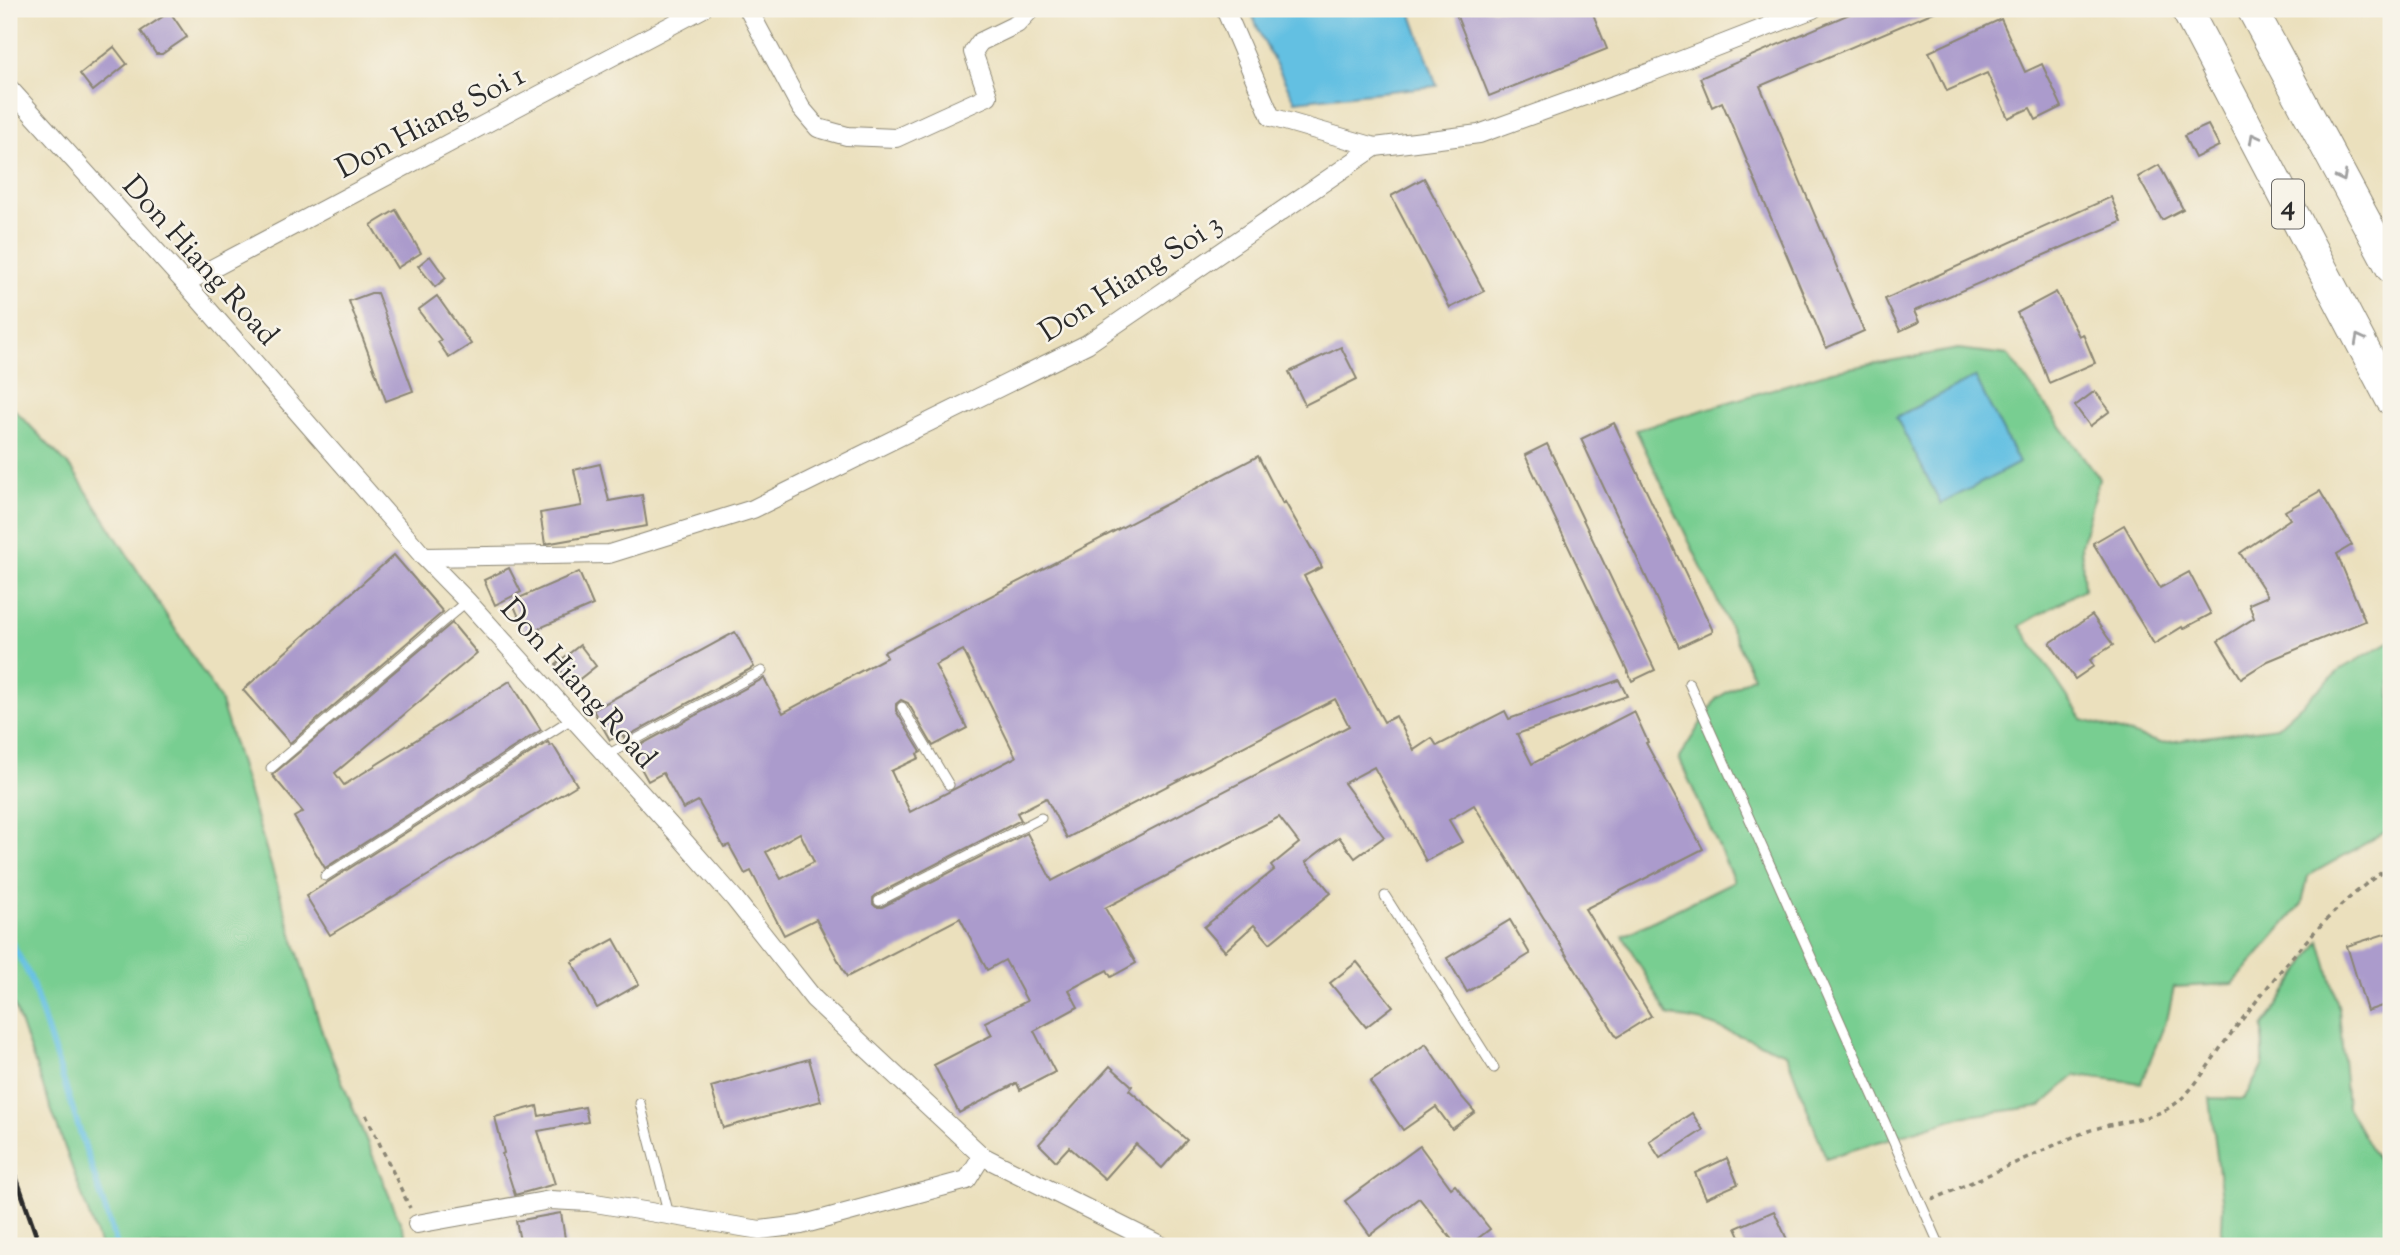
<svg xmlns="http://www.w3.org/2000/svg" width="2400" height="1255" viewBox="0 0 2400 1255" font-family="'Sorts Mill Goudy',serif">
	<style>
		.green { fill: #78ce91; stroke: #527c5e; stroke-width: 2 }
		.water { fill: #64c0e2; stroke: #487686; stroke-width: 2 }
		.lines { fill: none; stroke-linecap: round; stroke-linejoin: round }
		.stream { stroke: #64c0e2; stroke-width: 6 }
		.building { fill: #ab9bcc; fill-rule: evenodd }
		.service-casing { stroke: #8b8674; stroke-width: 11 }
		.minor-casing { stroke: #8b8674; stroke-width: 20 }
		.trunk-casing { stroke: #8b8674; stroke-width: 32 }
		.path { stroke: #8b8674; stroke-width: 3.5; stroke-dasharray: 5 5; stroke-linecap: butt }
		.service { stroke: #fff; stroke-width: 9 }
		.minor { stroke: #fff; stroke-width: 18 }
		.trunk { stroke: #fff; stroke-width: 30 }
		.rail { stroke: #2b2b2b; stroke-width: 5 }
		.oneway { stroke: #a0a0a0 }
		.labels { text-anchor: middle; stroke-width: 5; stroke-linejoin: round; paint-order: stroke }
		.shield { fill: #f7f3e8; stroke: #686764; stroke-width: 2 }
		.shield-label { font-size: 28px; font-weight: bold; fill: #2b2b2b }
		.street-label { font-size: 30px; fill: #2b2b2b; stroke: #f7f3e8 }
	</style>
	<rect width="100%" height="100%" fill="#f7f3e8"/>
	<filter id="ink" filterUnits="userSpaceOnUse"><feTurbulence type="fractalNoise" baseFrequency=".0143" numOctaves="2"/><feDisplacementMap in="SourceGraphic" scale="14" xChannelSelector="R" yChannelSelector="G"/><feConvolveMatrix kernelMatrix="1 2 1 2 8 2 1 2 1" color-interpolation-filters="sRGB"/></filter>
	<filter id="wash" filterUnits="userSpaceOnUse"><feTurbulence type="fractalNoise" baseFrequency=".00686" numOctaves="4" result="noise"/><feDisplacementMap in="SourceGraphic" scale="28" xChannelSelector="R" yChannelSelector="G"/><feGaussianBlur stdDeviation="1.57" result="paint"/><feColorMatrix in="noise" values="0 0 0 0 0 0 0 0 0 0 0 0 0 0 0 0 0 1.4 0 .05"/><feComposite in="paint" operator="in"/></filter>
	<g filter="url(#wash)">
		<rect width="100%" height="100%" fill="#ebe0bd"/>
		<g class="green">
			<path d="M 1958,349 L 2008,355 L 2099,478 L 2081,545 L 2084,589 L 2020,626 L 2083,720 L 2161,743 L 2277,727 L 2341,669 L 2391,641 L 2391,829 L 2308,876 L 2302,904 L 2233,984 L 2174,987 L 2168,1016 L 2141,1083 L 2076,1075 L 2041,1106 L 1960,1117 L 1826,1158 L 1786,1053 L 1703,1022 L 1668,1015 L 1623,936 L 1734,881 L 1679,758 L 1716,699 L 1753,676 L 1636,430 L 1832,371 Z"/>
			<path d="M 9,404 L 73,470 L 220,699 L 324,1038 L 410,1246 L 100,1246 L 9,991 Z"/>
			<path d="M 2320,941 L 2339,1009 L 2347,1107 L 2391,1185 L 2391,1246 L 2221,1246 L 2223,1207 L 2210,1098 L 2244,1099 L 2263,1065 L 2263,1027 Z"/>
		</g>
		<g class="water">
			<path d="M 1250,9 L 1410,9 L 1437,86 L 1295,101 L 1261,36 Z"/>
			<path d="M 1975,377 L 2019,463 L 1941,504 L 1896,417 Z"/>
		</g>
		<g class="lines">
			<path class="stream" d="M 9,938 L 30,977 L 117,1246"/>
		</g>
		<g id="blocks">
			<g class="building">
				<path d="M 1454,9 L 1591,9 L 1607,49 L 1489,96 Z"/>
				<path d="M 1861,9 L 1941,9 L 1760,86 L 1864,331 L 1826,348 L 1722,102 L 1712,107 L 1700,78 Z"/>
				<path d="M 170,12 L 187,37 L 162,54 L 156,54 L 141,31 Z"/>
				<path d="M 2001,19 L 2025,72 L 2042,64 L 2062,107 L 2036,120 L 2030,108 L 2008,118 L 1987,73 L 1947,91 L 1929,52 Z"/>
				<path d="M 114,47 L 127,64 L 93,91 L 80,74 Z"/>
				<path d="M 2208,125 L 2219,146 L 2195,158 L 2184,136 Z"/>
				<path d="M 2159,165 L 2183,209 L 2162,220 L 2138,177 Z"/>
				<path d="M 1424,178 L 1484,291 L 1450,308 L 1391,196 Z"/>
				<path d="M 2111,197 L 2121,222 L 1914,311 L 1919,322 L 1900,331 L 1885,299 Z"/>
				<path d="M 396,210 L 421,253 L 397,268 L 371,225 Z"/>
				<path d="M 430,256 L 446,278 L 435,287 L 418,266 Z"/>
				<path d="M 2056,292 L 2079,336 L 2083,334 L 2095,363 L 2049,383 L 2038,354 L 2017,313 Z"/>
				<path d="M 371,293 L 377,293 L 413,391 L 386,401 L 349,301 Z"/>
				<path d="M 437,296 L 471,344 L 449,358 L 438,342 L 441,340 L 418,310 Z"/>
				<path d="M 1341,347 L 1357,379 L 1305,405 L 1289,372 Z"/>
				<path d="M 2095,391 L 2110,411 L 2090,426 L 2075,406 Z"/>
				<path d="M 1614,423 L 1713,631 L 1679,647 L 1581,439 Z"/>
				<path d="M 1547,444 L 1655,670 L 1632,681 L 1525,455 Z"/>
				<path d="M 1258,456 L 1283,504 L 1285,502 L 1322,567 L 1304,576 L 1384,722 L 1396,716 L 1414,750 L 1432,738 L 1437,746 L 1505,711 L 1509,719 L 1619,680 L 1627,696 L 1517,734 L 1532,764 L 1634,711 L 1648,742 L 1646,743 L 1703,849 L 1585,909 L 1651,1016 L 1617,1037 L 1474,805 L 1449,820 L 1462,842 L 1426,861 L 1374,767 L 1344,783 L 1384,837 L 1355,858 L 1339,837 L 1306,862 L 1331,893 L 1270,943 L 1254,925 L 1225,951 L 1204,927 L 1274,870 L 1271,866 L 1299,843 L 1279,817 L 1105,908 L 1136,963 L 1111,977 L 1107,970 L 1069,990 L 1078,1007 L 1034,1031 L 1055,1072 L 1020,1090 L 1017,1083 L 959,1113 L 934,1065 L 992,1035 L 985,1022 L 1027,1001 L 1005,960 L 987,970 L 960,918 L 847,977 L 816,919 L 784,935 L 751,871 L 745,874 L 729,845 L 724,847 L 698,801 L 683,809 L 663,773 L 648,781 L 631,750 L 764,678 L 783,713 L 887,657 L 884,652 ZM 963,650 L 1016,757 L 910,812 L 891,771 L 919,758 L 917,754 L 921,752 L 896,711 L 896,704 L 901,700 L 908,703 L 933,746 L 967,728 L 935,665 ZM 1335,699 L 1349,726 L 1052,881 L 1027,833 L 882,907 L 876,907 L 873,904 L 873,898 L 876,895 L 1021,820 L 1017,813 L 1046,798 L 1067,838 ZM 800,833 L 814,862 L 781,879 L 766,852 Z"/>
				<path d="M 600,464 L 609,501 L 642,495 L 647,526 L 545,544 L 540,513 L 582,506 L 574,470 Z"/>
				<path d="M 2320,491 L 2352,545 L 2337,554 L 2365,621 L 2268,661 L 2241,678 L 2218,641 L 2254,618 L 2249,604 L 2268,596 L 2240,553 L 2290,519 L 2285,511 Z"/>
				<path d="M 2124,525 L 2160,588 L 2189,572 L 2211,614 L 2183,629 L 2182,627 L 2154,644 L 2093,543 Z"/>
				<path d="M 394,555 L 443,612 L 290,743 L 243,690 Z"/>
				<path d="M 509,568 L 521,592 L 495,605 L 484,580 Z"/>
				<path d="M 579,572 L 593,605 L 526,634 L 512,601 Z"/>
				<path d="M 2092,615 L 2113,645 L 2090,660 L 2094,666 L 2075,679 L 2050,643 Z"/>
				<path d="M 452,623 L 477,653 L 335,773 L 344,785 L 510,681 L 541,730 L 325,868 L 294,817 L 303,812 L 272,775 Z"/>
				<path d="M 735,632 L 754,667 L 624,738 L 622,734 L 610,740 L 593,710 Z"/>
				<path d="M 580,645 L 596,666 L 572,685 L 556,664 Z"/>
				<path d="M 548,742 L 550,746 L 553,745 L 577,785 L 330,935 L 306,896 Z"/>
				<path d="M 1510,920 L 1530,954 L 1467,992 L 1447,958 Z"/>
				<path d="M 2391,932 L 2391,1003 L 2367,1011 L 2347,946 Z"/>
				<path d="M 614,939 L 639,984 L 597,1008 L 572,962 Z"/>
				<path d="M 1357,962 L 1393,1006 L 1366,1027 L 1330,983 Z"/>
				<path d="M 1426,1044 L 1461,1096 L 1475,1112 L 1452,1129 L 1436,1107 L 1403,1130 L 1370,1082 Z"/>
				<path d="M 809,1059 L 821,1101 L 723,1128 L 711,1087 Z"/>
				<path d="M 1110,1066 L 1132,1086 L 1129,1090 L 1187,1140 L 1162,1168 L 1136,1144 L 1105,1179 L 1069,1147 L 1056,1161 L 1039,1144 Z"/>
				<path d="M 537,1106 L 539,1116 L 585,1107 L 588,1122 L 538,1131 L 555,1184 L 515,1195 L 502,1154 L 504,1153 L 495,1117 Z"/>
				<path d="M 1692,1113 L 1703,1130 L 1660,1158 L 1649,1141 Z"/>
				<path d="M 1420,1146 L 1451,1188 L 1455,1185 L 1490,1229 L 1468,1246 L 1457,1246 L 1419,1198 L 1370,1235 L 1345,1201 Z"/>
				<path d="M 1727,1158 L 1738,1184 L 1706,1198 L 1695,1173 Z"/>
				<path d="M 1774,1211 L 1790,1246 L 1744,1246 L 1736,1228 Z"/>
				<path d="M 561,1213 L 566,1245 L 521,1246 L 516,1221 Z"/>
			</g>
		</g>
	</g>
	<g filter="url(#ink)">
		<use href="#blocks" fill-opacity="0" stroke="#8b8674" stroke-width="2"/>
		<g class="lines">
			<g class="service-casing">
				<g id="service">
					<path d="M 1689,683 L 1940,1246"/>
					<path d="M 902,707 L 949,785"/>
					<path d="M 607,755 L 762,671"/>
					<path d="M 271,768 L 467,601"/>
					<path d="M 325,876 L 573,718"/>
					<path d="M 1385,896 L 1494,1068"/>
					<path d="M 879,901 L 1041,818"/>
					<path d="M 640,1103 L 669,1215"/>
				</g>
			</g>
			<g class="minor-casing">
				<g id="minor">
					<path d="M 748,9 L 801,108 L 818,128 L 847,136 L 896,138 L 988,96 L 973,52 L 980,42 L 1017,24 L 1031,9"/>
					<path d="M 1225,9 L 1271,117 L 1375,147"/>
					<path d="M 9,88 L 185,283 L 424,557 L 467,601 L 674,830 L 734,898 L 814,999 L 982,1156 L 1162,1246"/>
					<path d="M 185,283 L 702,9"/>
					<path d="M 424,557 L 609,554 L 753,509 L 1087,344 L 1375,147 L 1479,134 L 1651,72 L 1813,9"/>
					<path d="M 417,1224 L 550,1200 L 589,1202 L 760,1230 L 801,1225 L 967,1180 L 982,1156"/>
				</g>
			</g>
			<g class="trunk-casing">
				<g id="trunk">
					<path d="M 2186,9 L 2391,400"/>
					<path d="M 2252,9 L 2391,268"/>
				</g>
			</g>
			<g class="path">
				<path d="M 366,1115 L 410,1208"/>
				<path d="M 1932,1200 L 2073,1137 C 2081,1134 2089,1130 2098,1128 C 2121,1121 2148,1120 2169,1108 C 2194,1093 2210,1061 2227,1039 C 2276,976 2324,910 2391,866"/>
			</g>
			<use href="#service" class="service"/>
			<use href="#minor" class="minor"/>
			<use href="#trunk" class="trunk"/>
			<path class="rail" d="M 9,1157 L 40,1246"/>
		</g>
		<defs><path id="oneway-chevron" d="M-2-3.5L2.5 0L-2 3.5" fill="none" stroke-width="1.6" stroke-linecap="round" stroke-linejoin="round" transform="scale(1.75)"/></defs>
		<g class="oneway">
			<use href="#oneway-chevron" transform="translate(2254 138) rotate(-118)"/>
			<use href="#oneway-chevron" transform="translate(2342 177) rotate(62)"/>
			<use href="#oneway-chevron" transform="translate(2359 339) rotate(-118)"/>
		</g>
	</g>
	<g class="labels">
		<rect class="shield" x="2272" y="179.5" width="32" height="49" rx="5"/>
		<g class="shield-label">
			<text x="2288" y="214">4</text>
		</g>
		<g class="street-label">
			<text transform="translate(430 121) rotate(-28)" y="10">Don Hiang Soi 1</text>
			<text transform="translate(201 260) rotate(48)" y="10">Don Hiang Road</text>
			<text transform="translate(1130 277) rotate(-33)" y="10">Don Hiang Soi 3</text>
			<text transform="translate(579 683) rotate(48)" y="10">Don Hiang Road</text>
		</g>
	</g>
	<rect width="2400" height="1255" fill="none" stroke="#f7f3e8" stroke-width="35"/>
</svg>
